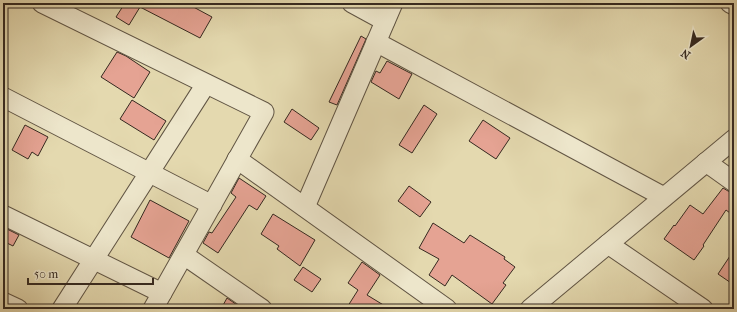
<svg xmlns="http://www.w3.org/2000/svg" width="737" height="312" viewBox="0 0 737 312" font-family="'IM FELL French Canon',serif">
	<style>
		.building { fill: #e5a393; stroke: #352920 }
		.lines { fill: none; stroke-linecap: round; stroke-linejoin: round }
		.minor-casing { stroke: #615544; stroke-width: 21 }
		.minor { stroke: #ede6cb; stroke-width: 19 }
	</style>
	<rect width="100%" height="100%" fill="#e4d9af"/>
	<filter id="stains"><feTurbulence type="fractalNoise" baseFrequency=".005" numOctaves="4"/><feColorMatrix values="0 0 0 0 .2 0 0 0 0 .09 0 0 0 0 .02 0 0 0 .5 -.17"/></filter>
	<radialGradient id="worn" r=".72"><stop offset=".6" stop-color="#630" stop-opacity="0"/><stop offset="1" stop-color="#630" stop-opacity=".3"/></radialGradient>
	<g class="building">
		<path d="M 125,3 L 186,3 L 212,17 L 200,38 L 140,7 L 129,25 L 116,17 Z"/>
		<path d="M 361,36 L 366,39 L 337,105 L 329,102 Z"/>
		<path d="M 117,52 L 126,56 L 150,72 L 134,98 L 101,77 Z"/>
		<path d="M 387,61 L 412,74 L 399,99 L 371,82 L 376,71 L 380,73 Z"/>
		<path d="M 132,100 L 166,121 L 154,140 L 120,119 Z"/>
		<path d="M 424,105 L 437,114 L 412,153 L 399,145 Z"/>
		<path d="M 292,109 L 319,128 L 311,140 L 284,122 Z"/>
		<path d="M 483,120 L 510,138 L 496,159 L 469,141 Z"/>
		<path d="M 25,125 L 48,137 L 38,156 L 32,152 L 28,159 L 12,150 Z"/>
		<path d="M 239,178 L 266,196 L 257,210 L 249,205 L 218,253 L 203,243 L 209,232 L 212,233 L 236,197 L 231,193 Z"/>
		<path d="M 409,186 L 431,202 L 420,217 L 398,201 Z"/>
		<path d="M 723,188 L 728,191 L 734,193 L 734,216 L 726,210 L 703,245 L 704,246 L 694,260 L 664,239 L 674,225 L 675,226 L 690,205 L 703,214 Z"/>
		<path d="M 150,200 L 189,221 L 169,258 L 131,237 Z"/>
		<path d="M 273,214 L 315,240 L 300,266 L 277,249 L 279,246 L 261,234 Z"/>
		<path d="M 433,223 L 464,243 L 470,235 L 505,257 L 504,259 L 515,267 L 503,283 L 506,285 L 492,304 L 452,275 L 445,286 L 429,275 L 439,259 L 419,248 Z"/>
		<path d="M 3,227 L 19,235 L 13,246 L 3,241 Z"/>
		<path d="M 734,250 L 734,285 L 718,274 Z"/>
		<path d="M 362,262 L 380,275 L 367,295 L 390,309 L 346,309 L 358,290 L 348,283 Z"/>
		<path d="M 303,267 L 321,279 L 312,292 L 294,280 Z"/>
		<path d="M 227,298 L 243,309 L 221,309 Z"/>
	</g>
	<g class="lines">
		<g class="minor-casing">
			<g id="minor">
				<path d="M 42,3 L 264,112 L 153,309"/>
				<path d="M 352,3 L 385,21"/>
				<path d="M 730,3 L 734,5"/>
				<path d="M 376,42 L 664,197"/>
				<path d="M 3,97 L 212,205"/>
				<path d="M 237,159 L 447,309"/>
				<path d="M 706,162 L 734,182"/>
				<path d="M 305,207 L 393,3"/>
				<path d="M 3,215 L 162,293"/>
				<path d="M 608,244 L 703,309"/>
				<path d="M 184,255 L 262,309"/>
				<path d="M 3,302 L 18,309"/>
				<path d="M 62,309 L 206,84"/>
				<path d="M 530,309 L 734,139"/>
			</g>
		</g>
		<use href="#minor" class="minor"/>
	</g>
	<rect width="737" height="312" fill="none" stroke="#e4d9af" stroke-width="16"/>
	<rect x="4" y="4" width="729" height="304" fill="none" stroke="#352920" stroke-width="2"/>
	<rect x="8" y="8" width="721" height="296" fill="none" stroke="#352920"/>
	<g transform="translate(691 46) rotate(213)" stroke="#ede6cb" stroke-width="3" paint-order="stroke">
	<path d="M0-3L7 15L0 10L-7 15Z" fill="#352920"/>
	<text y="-6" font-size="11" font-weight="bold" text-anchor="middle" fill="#352920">N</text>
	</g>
	<path d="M28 278v6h125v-6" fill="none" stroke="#352920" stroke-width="2"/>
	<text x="34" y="278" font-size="12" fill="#352920" stroke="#ede6cb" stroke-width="3" paint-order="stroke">50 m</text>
	<rect width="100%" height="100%" filter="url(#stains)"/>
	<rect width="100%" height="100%" fill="url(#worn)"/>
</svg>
